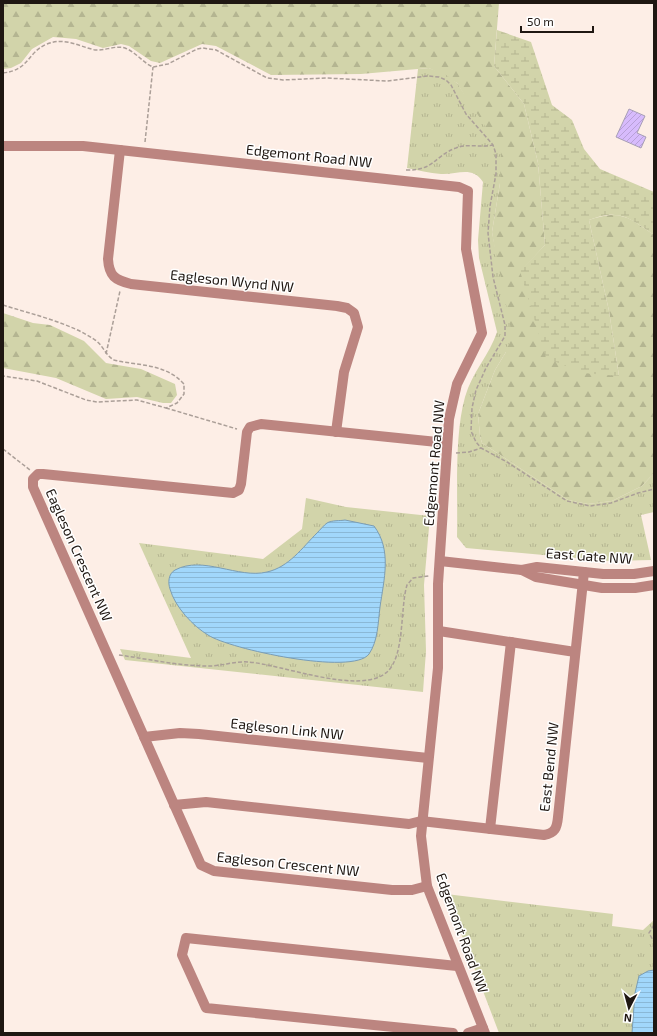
<svg xmlns="http://www.w3.org/2000/svg" width="657" height="1036" viewBox="0 0 657 1036" font-family="'Exo 2',sans-serif">
	<style>
		.forest { fill: url(#forest-firs) }
		.wetland { fill: url(#wetland-marsh) }
		.park { fill: url(#park-tufts) }
		.water { fill: url(#water-rules); stroke: #7a9db5 }
		.building { fill: url(#building-hatch); stroke: #a89fb5 }
		.lines { fill: none; stroke-linecap: round; stroke-linejoin: round }
		.path { stroke: #ab9f98; stroke-width: 1.5; stroke-dasharray: 4 2; stroke-linecap: butt }
		.minor { stroke: #bc8580; stroke-width: 10 }
		.labels { text-anchor: middle; stroke-width: 3; stroke-linejoin: round; paint-order: stroke }
		.street-label { font-size: 14px; fill: #1f1712; stroke: #fff }
	</style>
	<defs>
		<pattern id="forest-firs" width="22" height="20" patternUnits="userSpaceOnUse"><rect width="22" height="20" fill="#d2d4aa"/><path d="M5 1l3.5 6h-7zM16 11l3.5 6h-7z" fill="#b4b591"/></pattern>
		<pattern id="wetland-marsh" width="20" height="14" patternUnits="userSpaceOnUse"><rect width="20" height="14" fill="#d2d4aa"/><path d="M1 5h8M5 5V1M11 12h8M15 12V8" fill="none" stroke="#b4b591"/></pattern>
		<pattern id="park-tufts" width="24" height="20" patternUnits="userSpaceOnUse"><rect width="24" height="20" fill="#d2d4aa"/><path d="M3 7l-1-3M5 7V3M7 7l1-3M15 17l-1-3M17 17v-4M19 17l1-3" fill="none" stroke="#b4b591"/></pattern>
		<pattern id="water-rules" width="6" height="5" patternUnits="userSpaceOnUse"><rect width="6" height="5" fill="#a1d7fb"/><path d="M0 2.5h6" fill="none" stroke="#8ab8d6"/></pattern>
		<pattern id="building-hatch" width="6" height="6" patternUnits="userSpaceOnUse"><rect width="6" height="6" fill="#d7bbfc"/><path d="M-1 1l2-2M0 6l6-6M5 7l2-2" fill="none" stroke="#b8a0d7"/></pattern>
	</defs>
	<rect width="100%" height="100%" fill="#fdeee6"/>
	<g class="forest">
		<path d="M 3,3 L 499,3 L 494,66 L 524,104 L 538,163 L 545,245 L 521,271 L 619,376 L 609,311 L 589,220 C 621,209 628,217 654,235 L 654,473 L 642,486 L 612,501 L 588,504 L 568,500 L 482,443 L 480,436 L 478,414 L 495,370 L 506,352 L 503,301 L 492,232 L 500,183 L 473,110 L 457,83 L 429,68 L 361,74 L 271,75 L 216,46 L 202,44 L 160,63 L 151,61 L 129,46 L 121,44 L 103,48 L 76,39 L 53,37 L 32,49 L 21,63 L 11,68 L 3,69 Z"/>
		<path d="M 3,313 L 33,323 L 50,325 L 84,341 L 106,363 L 141,369 L 175,384 L 177,395 L 171,403 L 163,403 L 137,397 L 106,399 L 56,378 L 3,368 Z"/>
	</g>
	<path class="wetland" d="M 497,30 L 531,42 L 552,105 L 572,120 L 584,149 L 600,169 L 654,192 L 654,235 C 629,218 620,208 589,220 L 609,311 L 619,376 L 583,373 L 546,358 L 520,271 L 545,245 L 538,163 L 524,104 L 494,66 Z"/>
	<g class="park">
		<path d="M 429,68 L 446,75 L 457,83 L 501,150 L 500,183 L 492,232 L 512,335 L 506,352 L 495,370 L 478,414 L 480,436 L 482,443 L 568,500 L 588,504 L 612,501 L 642,486 L 654,473 L 654,512 L 641,515 L 651,560 L 609,561 L 466,548 L 457,537 C 458,495 454,436 465,397 C 472,372 490,354 497,332 L 479,258 L 478,240 L 483,182 C 472,165 457,175 441,174 C 429,173 418,170 407,168 L 418,69 Z"/>
		<path d="M 306,498 L 346,507 L 430,516 L 424,585 L 426,651 L 423,692 L 125,660 L 120,649 L 191,658 L 139,543 L 263,559 L 302,529 Z"/>
		<path d="M 446,894 L 613,914 L 612,926 L 643,930 L 654,920 L 654,1033 L 499,1033 Z"/>
	</g>
	<g class="water">
		<path d="M 345,520 L 374,526 C 392,550 384,579 380,607 C 378,623 378,641 369,654 C 353,676 229,649 208,635 C 193,626 175,607 170,589 C 168,583 168,574 175,570 C 203,555 238,579 267,572 C 289,567 302,548 317,533 C 320,530 324,525 327,523 C 332,520 340,521 345,520 Z"/>
		<path d="M 654,970 L 654,1033 L 632,1033 L 635,993 L 639,976 L 648,971 Z"/>
	</g>
	<path class="building" d="M 629,109 L 645,116 L 637,133 L 646,137 L 641,148 L 616,137 Z"/>
	<g class="lines">
		<g class="path">
			<path d="M 3,73 C 30,70 27,52 47,44 C 65,37 78,46 95,50 C 105,51 115,45 125,48 C 136,52 143,63 153,67 L 168,64 L 197,49 L 203,48 L 216,50 L 267,78 L 283,80 L 326,78 L 387,81 L 428,76 L 439,77 L 446,80 L 451,85 L 466,114 L 493,145 L 496,154 L 496,174 L 490,206 L 488,233 L 493,277 L 505,325 L 505,336 L 486,368 L 476,390 L 472,408 L 471,431 L 476,442 L 481,448 L 507,462 L 567,501 L 590,506 L 611,503 L 638,493 L 654,489"/>
			<path d="M 145,142 L 153,67"/>
			<path d="M 406,170 C 434,171 434,156 456,148 C 468,143 481,148 493,145"/>
			<path d="M 3,305 C 31,314 71,323 95,340 C 103,345 105,355 114,360 C 138,366 165,363 184,384 L 184,394 L 177,403 L 166,408 L 137,400 L 97,402 L 86,400 L 37,381 L 3,376"/>
			<path d="M 106,354 L 120,291"/>
			<path d="M 166,408 L 237,429"/>
			<path d="M 3,449 L 30,470"/>
			<path d="M 456,453 L 469,452 L 481,448"/>
			<path d="M 119,655 C 148,659 179,666 209,666 C 222,666 235,661 248,662 C 281,664 360,696 387,672 C 405,656 400,608 407,585 L 413,578 L 429,576"/>
			<path d="M 654,925 L 649,933 L 654,942"/>
		</g>
		<g class="minor">
			<path d="M 3,146 L 83,146 L 459,187 L 468,191 L 466,249 L 482,333 L 457,384 L 449,419 L 438,584 L 438,668 L 421,836 L 427,886 L 485,1033"/>
			<path d="M 120,150 L 108,259 C 109,276 115,280 131,284 L 337,306 L 347,308 L 354,313 L 358,327 L 344,372 L 336,432"/>
			<path d="M 440,561 L 522,570 L 536,577 L 602,588 L 635,588 L 654,585"/>
			<path d="M 522,570 L 537,567 L 603,574 L 634,574 L 654,571"/>
			<path d="M 439,631 L 575,652"/>
			<path d="M 144,737 L 180,733 L 199,734 L 428,758"/>
			<path d="M 174,805 L 206,802 L 409,824 L 421,821 L 544,835 C 555,833 557,828 558,817 L 584,572"/>
			<path d="M 490,829 L 511,642"/>
			<path d="M 427,886 L 412,890 L 392,890 L 214,871 L 201,865 L 33,487 L 33,479 L 38,474 L 43,474 L 233,493 L 239,490 L 241,484 L 247,432 L 250,427 L 261,424 L 447,443"/>
			<path d="M 453,1033 L 206,1008 L 182,955 L 186,938 L 457,966"/>
			<path d="M 468,1033 L 483,1028"/>
		</g>
	</g>
	<g class="labels">
		<g class="street-label">
			<text transform="translate(309 156) rotate(6)" y="5">Edgemont Road NW</text>
			<text transform="translate(232 281) rotate(6)" y="5">Eagleson Wynd NW</text>
			<text transform="translate(434 463) rotate(-85)" y="5">Edgemont Road NW</text>
			<text transform="translate(79 555) rotate(66)" y="5">Eagleson Crescent NW</text>
			<text transform="translate(589 556) rotate(4)" y="5">East Gate NW</text>
			<text transform="translate(287 729) rotate(6)" y="5">Eagleson Link NW</text>
			<text transform="translate(549 767) rotate(-84)" y="5">East Bend NW</text>
			<text transform="translate(288 864) rotate(6)" y="5">Eagleson Crescent NW</text>
			<text transform="translate(462 933) rotate(70)" y="5">Edgemont Road NW</text>
		</g>
	</g>
	<rect width="657" height="1036" fill="none" stroke="#1f1712" stroke-width="8"/>
	<g transform="translate(629 1008) rotate(186)" stroke="#ffffff" stroke-width="3" paint-order="stroke">
	<path d="M0-3L7 15L0 10L-7 15Z" fill="#1f1712"/>
	<text y="-6" font-size="11" font-weight="bold" text-anchor="middle" fill="#1f1712">N</text>
	</g>
	<path d="M521 26v6h72v-6" fill="none" stroke="#1f1712" stroke-width="2"/>
	<text x="527" y="26" font-size="12" fill="#1f1712" stroke="#ffffff" stroke-width="3" paint-order="stroke">50 m</text>
</svg>
